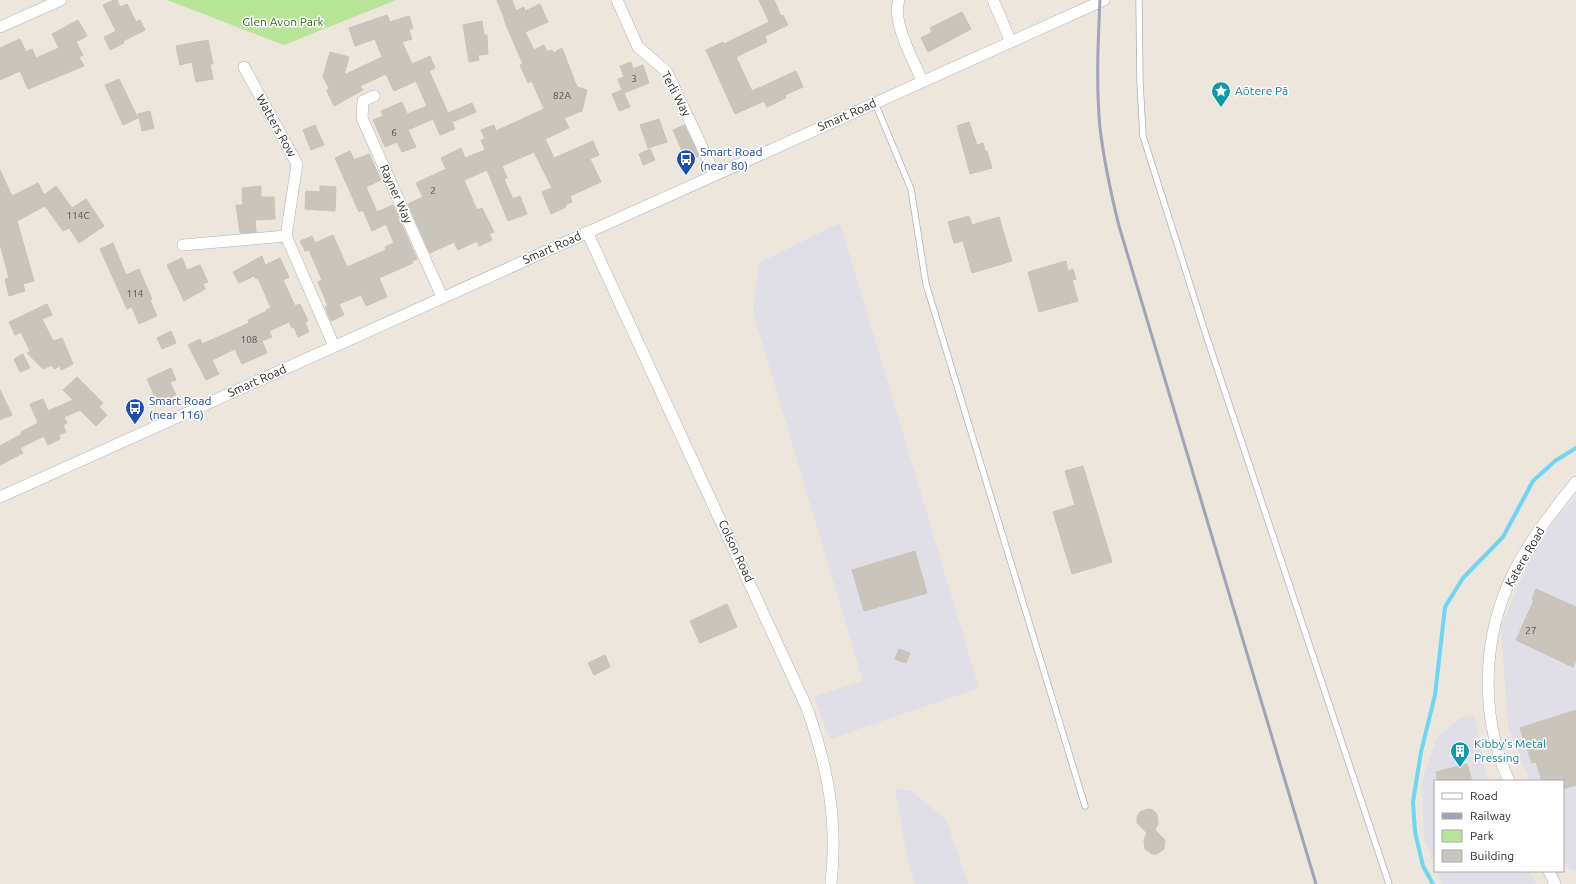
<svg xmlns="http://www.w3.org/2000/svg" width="1576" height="884" viewBox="0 0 1576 884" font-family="Ubuntu,sans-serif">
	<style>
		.industrial { fill: #e0dee6 }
		.green { fill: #b6e598 }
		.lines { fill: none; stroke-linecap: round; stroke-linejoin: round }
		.stream { stroke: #6ed5f2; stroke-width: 4 }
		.building { fill: #c9c4bc; stroke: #c9c2b7 }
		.lane-casing { stroke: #adb1bb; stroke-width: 7 }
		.street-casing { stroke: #adb1bb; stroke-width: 12 }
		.lane { stroke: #fff; stroke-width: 5.5 }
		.street { stroke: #fff; stroke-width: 11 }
		.rail { stroke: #a0a4b6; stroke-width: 3 }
		.labels { text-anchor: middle; stroke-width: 3; stroke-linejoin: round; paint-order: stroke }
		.number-label { font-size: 10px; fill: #52514f }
		.park-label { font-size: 12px; fill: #2e6b18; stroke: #fff }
		.culture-label { font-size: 12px; fill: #0d838f; stroke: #fff; text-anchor: start }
		.street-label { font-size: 12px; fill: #2b2b2b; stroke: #fff }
		.transit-label { font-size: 12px; fill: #164399; stroke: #fff; text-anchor: start }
	</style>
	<rect width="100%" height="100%" fill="#ede6dd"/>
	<g class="industrial">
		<path d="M 840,223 L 979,688 L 830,739 L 814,697 L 863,681 L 753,312 L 759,263 Z"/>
		<path d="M 1576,498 L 1576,871 L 1567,867 L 1563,858 L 1563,781 L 1530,781 L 1508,726 L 1501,627 L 1530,558 L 1559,515 Z"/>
		<path d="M 1474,715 L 1488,781 L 1435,781 L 1435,867 L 1424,838 L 1422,781 L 1437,737 L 1460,719 Z"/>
		<path d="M 895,788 L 911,791 L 946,820 L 968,884 L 915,884 L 908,861 Z"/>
		<path d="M 1436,871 L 1530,871 L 1536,884 L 1442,884 Z"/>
	</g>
	<path class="green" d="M 167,0 L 396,0 L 284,45 Z"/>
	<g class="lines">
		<path class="stream" d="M 1433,884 L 1423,866 L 1415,832 L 1413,802 L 1421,752 L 1435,695 L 1445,607 L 1463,578 L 1503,537 L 1533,481 L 1555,461 L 1576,448"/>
	</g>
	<g class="building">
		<path d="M 114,0 L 117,0 L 120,7 L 127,4 L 136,22 L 140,20 L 145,30 L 123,41 L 124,43 L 110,50 L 104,37 L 116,31 L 103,5 Z"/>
		<path d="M 497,0 L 512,0 L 516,11 L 524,7 L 525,11 L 540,4 L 548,22 L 525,32 L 534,50 L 544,45 L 547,52 L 552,50 L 553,53 L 562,48 L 577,87 L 587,90 L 582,111 L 564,118 L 569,128 L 545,139 L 554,158 L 593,141 L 599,155 L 590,159 L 601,182 L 570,196 L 572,202 L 565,205 L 566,207 L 551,214 L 542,192 L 552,188 L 534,152 L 502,166 L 507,178 L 504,179 L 513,199 L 520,196 L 527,214 L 508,221 L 487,170 L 464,180 L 477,210 L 482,208 L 494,232 L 489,234 L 492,240 L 479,246 L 477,241 L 458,250 L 454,242 L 430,253 L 408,204 L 423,197 L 416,183 L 446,169 L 441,158 L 461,148 L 465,158 L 485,150 L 481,140 L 485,139 L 481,130 L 494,125 L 496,131 L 544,109 L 532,81 L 528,83 L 520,65 L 523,64 L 504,20 L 505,20 Z"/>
		<path d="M 759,0 L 774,0 L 781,16 L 783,15 L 788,25 L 765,36 L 767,42 L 736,57 L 752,91 L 796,71 L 803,87 L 785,95 L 786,98 L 767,107 L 764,101 L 735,114 L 706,50 L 723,42 L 724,44 L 769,22 Z"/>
		<path d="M 962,12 L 971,29 L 928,52 L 921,38 L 932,32 L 930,28 Z"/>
		<path d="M 387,15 L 390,22 L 409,16 L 413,28 L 409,30 L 412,39 L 402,42 L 412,64 L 430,56 L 435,68 L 429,71 L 448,113 L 472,103 L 476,112 L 452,122 L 455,129 L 440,135 L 433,119 L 408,130 L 416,147 L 402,152 L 397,142 L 385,147 L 373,120 L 383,116 L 381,111 L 402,102 L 407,114 L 427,106 L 416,81 L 394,91 L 386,74 L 360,86 L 363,90 L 334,106 L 327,91 L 329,88 L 323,77 L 330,52 L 349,57 L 344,75 L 382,57 L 375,39 L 355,46 L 349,28 Z"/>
		<path d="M 78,20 L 87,36 L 76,42 L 83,55 L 79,57 L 84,66 L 28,89 L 20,71 L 0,80 L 0,48 L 20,39 L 26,52 L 32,49 L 36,58 L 59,48 L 52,34 Z"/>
		<path d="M 482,21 L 484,35 L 487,35 L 488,54 L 478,55 L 479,60 L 469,62 L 463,25 Z"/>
		<path d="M 208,40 L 213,64 L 210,64 L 213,79 L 196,82 L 192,62 L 180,65 L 176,46 Z"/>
		<path d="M 631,62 L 633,69 L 643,65 L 649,83 L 624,93 L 630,107 L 619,111 L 612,94 L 622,90 L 618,79 L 624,77 L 620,66 Z"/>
		<path d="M 119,79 L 138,118 L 123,125 L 105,85 Z"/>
		<path d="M 150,111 L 154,128 L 142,131 L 138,114 Z"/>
		<path d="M 659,119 L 667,142 L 648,148 L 640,125 Z"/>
		<path d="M 969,122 L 977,145 L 983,143 L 985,151 L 987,151 L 992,168 L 970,174 L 957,126 Z"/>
		<path d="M 315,125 L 324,145 L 311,150 L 303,130 Z"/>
		<path d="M 684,125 L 699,156 L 687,162 L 673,130 Z"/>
		<path d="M 650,149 L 655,160 L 643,165 L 639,154 Z"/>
		<path d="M 350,151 L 354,160 L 369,154 L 381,180 L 366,187 L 377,212 L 393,205 L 417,259 L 412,261 L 413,263 L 379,278 L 387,297 L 366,306 L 361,295 L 339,304 L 344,315 L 331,321 L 325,307 L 328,306 L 318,282 L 322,280 L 309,250 L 305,251 L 300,241 L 312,236 L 315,243 L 333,235 L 347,267 L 386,250 L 385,247 L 394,243 L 386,224 L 372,231 L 363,210 L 359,212 L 335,158 Z"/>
		<path d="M 0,170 L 12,196 L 38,183 L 44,195 L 56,186 L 72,208 L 86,199 L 104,226 L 79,243 L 69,228 L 63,231 L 45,206 L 17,221 L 34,281 L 23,284 L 25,291 L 9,296 L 5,279 L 9,278 L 0,244 Z"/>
		<path d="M 261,186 L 261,197 L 274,197 L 275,219 L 255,220 L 256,232 L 240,233 L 236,205 L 243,205 L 242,188 Z"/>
		<path d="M 320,186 L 336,187 L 335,211 L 305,209 L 306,191 L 320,192 Z"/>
		<path d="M 969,216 L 972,225 L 999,217 L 1012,261 L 972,273 L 963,241 L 954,243 L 948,222 Z"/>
		<path d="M 113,243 L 126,275 L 139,269 L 152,299 L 150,300 L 157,316 L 139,324 L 132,307 L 127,309 L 100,249 Z"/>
		<path d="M 262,256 L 265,265 L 280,258 L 289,277 L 283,280 L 295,306 L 300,304 L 308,321 L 305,322 L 309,332 L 298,337 L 294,327 L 292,328 L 289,322 L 269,331 L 272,337 L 262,341 L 267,353 L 242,364 L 235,349 L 212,360 L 219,374 L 206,380 L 188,345 L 200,339 L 202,344 L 218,337 L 249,323 L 248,320 L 267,311 L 266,310 L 271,308 L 258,278 L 256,279 L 254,276 L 239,283 L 233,272 Z"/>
		<path d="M 182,258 L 187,270 L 200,265 L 208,282 L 203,284 L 205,289 L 184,301 L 167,265 Z"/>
		<path d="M 1066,261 L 1068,271 L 1073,269 L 1076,279 L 1072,280 L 1078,301 L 1039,312 L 1028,272 Z"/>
		<path d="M 47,304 L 52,315 L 42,319 L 53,341 L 62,338 L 73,364 L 61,370 L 60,366 L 54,369 L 52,365 L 43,369 L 27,353 L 30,351 L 21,332 L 15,335 L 9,322 Z"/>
		<path d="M 171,331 L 176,343 L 162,349 L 157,338 Z"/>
		<path d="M 23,354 L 30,368 L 20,372 L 14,359 Z"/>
		<path d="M 171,368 L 176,380 L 170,382 L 176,395 L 158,403 L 147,379 Z"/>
		<path d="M 77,377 L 103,403 L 99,407 L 107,415 L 96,426 L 80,410 L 64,417 L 67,423 L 63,425 L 66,432 L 59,435 L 60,439 L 48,445 L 44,436 L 20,448 L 23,453 L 0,465 L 0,446 L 22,434 L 21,432 L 38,423 L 30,404 L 43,399 L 48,411 L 73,400 L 63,390 Z"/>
		<path d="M 0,390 L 12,415 L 0,420 Z"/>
		<path d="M 1083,466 L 1112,562 L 1072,574 L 1053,512 L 1075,505 L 1065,471 Z"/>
		<path d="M 915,551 L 927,593 L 864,611 L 852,570 Z"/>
		<path d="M 1536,589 L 1576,607 L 1576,660 L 1573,667 L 1516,640 L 1534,600 L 1532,599 Z"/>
		<path d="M 727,604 L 737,627 L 700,643 L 690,621 Z"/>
		<path d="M 899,649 L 910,653 L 906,663 L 895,659 Z"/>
		<path d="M 605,655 L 610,667 L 594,675 L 588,663 Z"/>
		<path d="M 1576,710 L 1576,785 L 1563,789 L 1563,781 L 1542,781 L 1536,762 L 1532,763 L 1520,728 Z"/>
		<path d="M 1467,764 L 1472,781 L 1438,781 L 1436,772 Z"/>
		<path d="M 1148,809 L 1153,810 L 1157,814 L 1158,823 L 1155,830 L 1165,840 L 1164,849 L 1157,854 L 1152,854 L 1145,849 L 1144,840 L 1147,833 L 1137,823 L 1137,817 L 1140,812 Z"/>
	</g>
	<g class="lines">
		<g class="lane-casing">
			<g id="lane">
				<path d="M 1139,0 L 1140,83 L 1143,136 L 1206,335 L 1389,884"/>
				<path d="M 875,103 L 911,189 L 926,284 L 1085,806"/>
			</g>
		</g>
		<g class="street-casing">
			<g id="street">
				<path d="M 617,0 L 638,47 L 667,72 L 715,175"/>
				<path d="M 899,0 C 891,21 914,61 922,81"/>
				<path d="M 993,0 L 1011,42"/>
				<path d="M 0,27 L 61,0"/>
				<path d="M 244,67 L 297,164 L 286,236 L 334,346"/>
				<path d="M 374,96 L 363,101 L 362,118 L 442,297"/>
				<path d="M 587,232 L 807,708 C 828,768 838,820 831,884"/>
				<path d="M 183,245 L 286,236"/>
				<path d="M 0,497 L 1104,0"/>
				<path d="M 1509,781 C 1479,715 1482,636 1514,572 C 1530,539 1554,510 1576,482"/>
				<path d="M 1549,871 L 1555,884"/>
			</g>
		</g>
		<use href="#lane" class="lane"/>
		<use href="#street" class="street"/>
		<path class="rail" d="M 1100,0 C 1098,42 1096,86 1100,128 C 1104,161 1111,194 1119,226 L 1316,884"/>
	</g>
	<defs>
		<g id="sight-pin" transform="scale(1)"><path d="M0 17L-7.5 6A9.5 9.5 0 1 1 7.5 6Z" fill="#0f9aa8" stroke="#fff"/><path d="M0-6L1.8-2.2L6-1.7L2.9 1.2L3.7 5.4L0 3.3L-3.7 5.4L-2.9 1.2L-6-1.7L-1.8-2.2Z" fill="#fff"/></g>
		<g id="bus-pin" transform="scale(1)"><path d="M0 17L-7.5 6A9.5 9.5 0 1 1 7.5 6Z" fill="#1a4fb4" stroke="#fff"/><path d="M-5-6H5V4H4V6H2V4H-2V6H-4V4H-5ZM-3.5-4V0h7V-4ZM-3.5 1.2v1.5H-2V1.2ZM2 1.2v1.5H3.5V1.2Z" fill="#fff"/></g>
		<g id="building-pin" transform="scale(1)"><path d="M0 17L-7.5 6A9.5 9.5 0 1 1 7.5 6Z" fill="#0f9aa8" stroke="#fff"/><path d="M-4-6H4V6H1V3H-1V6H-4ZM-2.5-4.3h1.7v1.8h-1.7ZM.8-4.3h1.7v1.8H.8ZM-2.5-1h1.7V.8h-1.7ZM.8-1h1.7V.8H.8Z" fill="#fff"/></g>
	</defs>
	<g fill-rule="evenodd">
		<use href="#sight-pin" x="1221" y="91"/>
		<use href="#bus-pin" x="686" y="159"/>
		<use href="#bus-pin" x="135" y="408"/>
		<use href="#building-pin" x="1460" y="751"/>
	</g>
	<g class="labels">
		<g class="number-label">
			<text x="634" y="82">3</text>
			<text x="562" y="99">82A</text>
			<text x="394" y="136">6</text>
			<text x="433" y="194">2</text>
			<text x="78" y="219">114C</text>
			<text x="135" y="297">114</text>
			<text x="249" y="343">108</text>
			<text x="1531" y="634">27</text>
		</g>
		<g class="park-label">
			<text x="283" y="26">Glen Avon Park</text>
		</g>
		<g class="culture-label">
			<text x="1235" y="95">Aōtere Pā</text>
			<text x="1474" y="748">Kibby's Metal<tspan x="1474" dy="14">Pressing</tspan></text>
		</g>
		<g class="street-label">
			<text transform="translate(676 94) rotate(62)" y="4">Terli Way</text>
			<text transform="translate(847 115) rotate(-24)" y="4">Smart Road</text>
			<text transform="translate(276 126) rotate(61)" y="4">Watters Row</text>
			<text transform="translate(396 194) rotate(66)" y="4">Rayner Way</text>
			<text transform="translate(552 248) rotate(-24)" y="4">Smart Road</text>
			<text transform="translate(257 381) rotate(-24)" y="4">Smart Road</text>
			<text transform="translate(736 551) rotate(65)" y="4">Colson Road</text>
			<text transform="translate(1525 557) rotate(-60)" y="4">Katere Road</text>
		</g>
		<g class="transit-label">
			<text x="700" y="156">Smart Road<tspan x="700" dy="14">(near 80)</tspan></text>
			<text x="149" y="405">Smart Road<tspan x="149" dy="14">(near 116)</tspan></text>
		</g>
	</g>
	<rect x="1434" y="780" width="130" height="92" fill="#ffffff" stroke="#aaaaaa"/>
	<rect x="1442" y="793" width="20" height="6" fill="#ffffff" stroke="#aaaaaa"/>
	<text x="1470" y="800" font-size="12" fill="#2b2b2b">Road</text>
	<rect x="1442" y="813" width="20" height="6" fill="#a0a4b6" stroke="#aaaaaa"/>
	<text x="1470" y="820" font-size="12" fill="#2b2b2b">Railway</text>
	<rect x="1442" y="830" width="20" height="12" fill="#b6e598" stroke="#aaaaaa"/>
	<text x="1470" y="840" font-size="12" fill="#2b2b2b">Park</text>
	<rect x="1442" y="850" width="20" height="12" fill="#c9c4bc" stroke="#aaaaaa"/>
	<text x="1470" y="860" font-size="12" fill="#2b2b2b">Building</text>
</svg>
